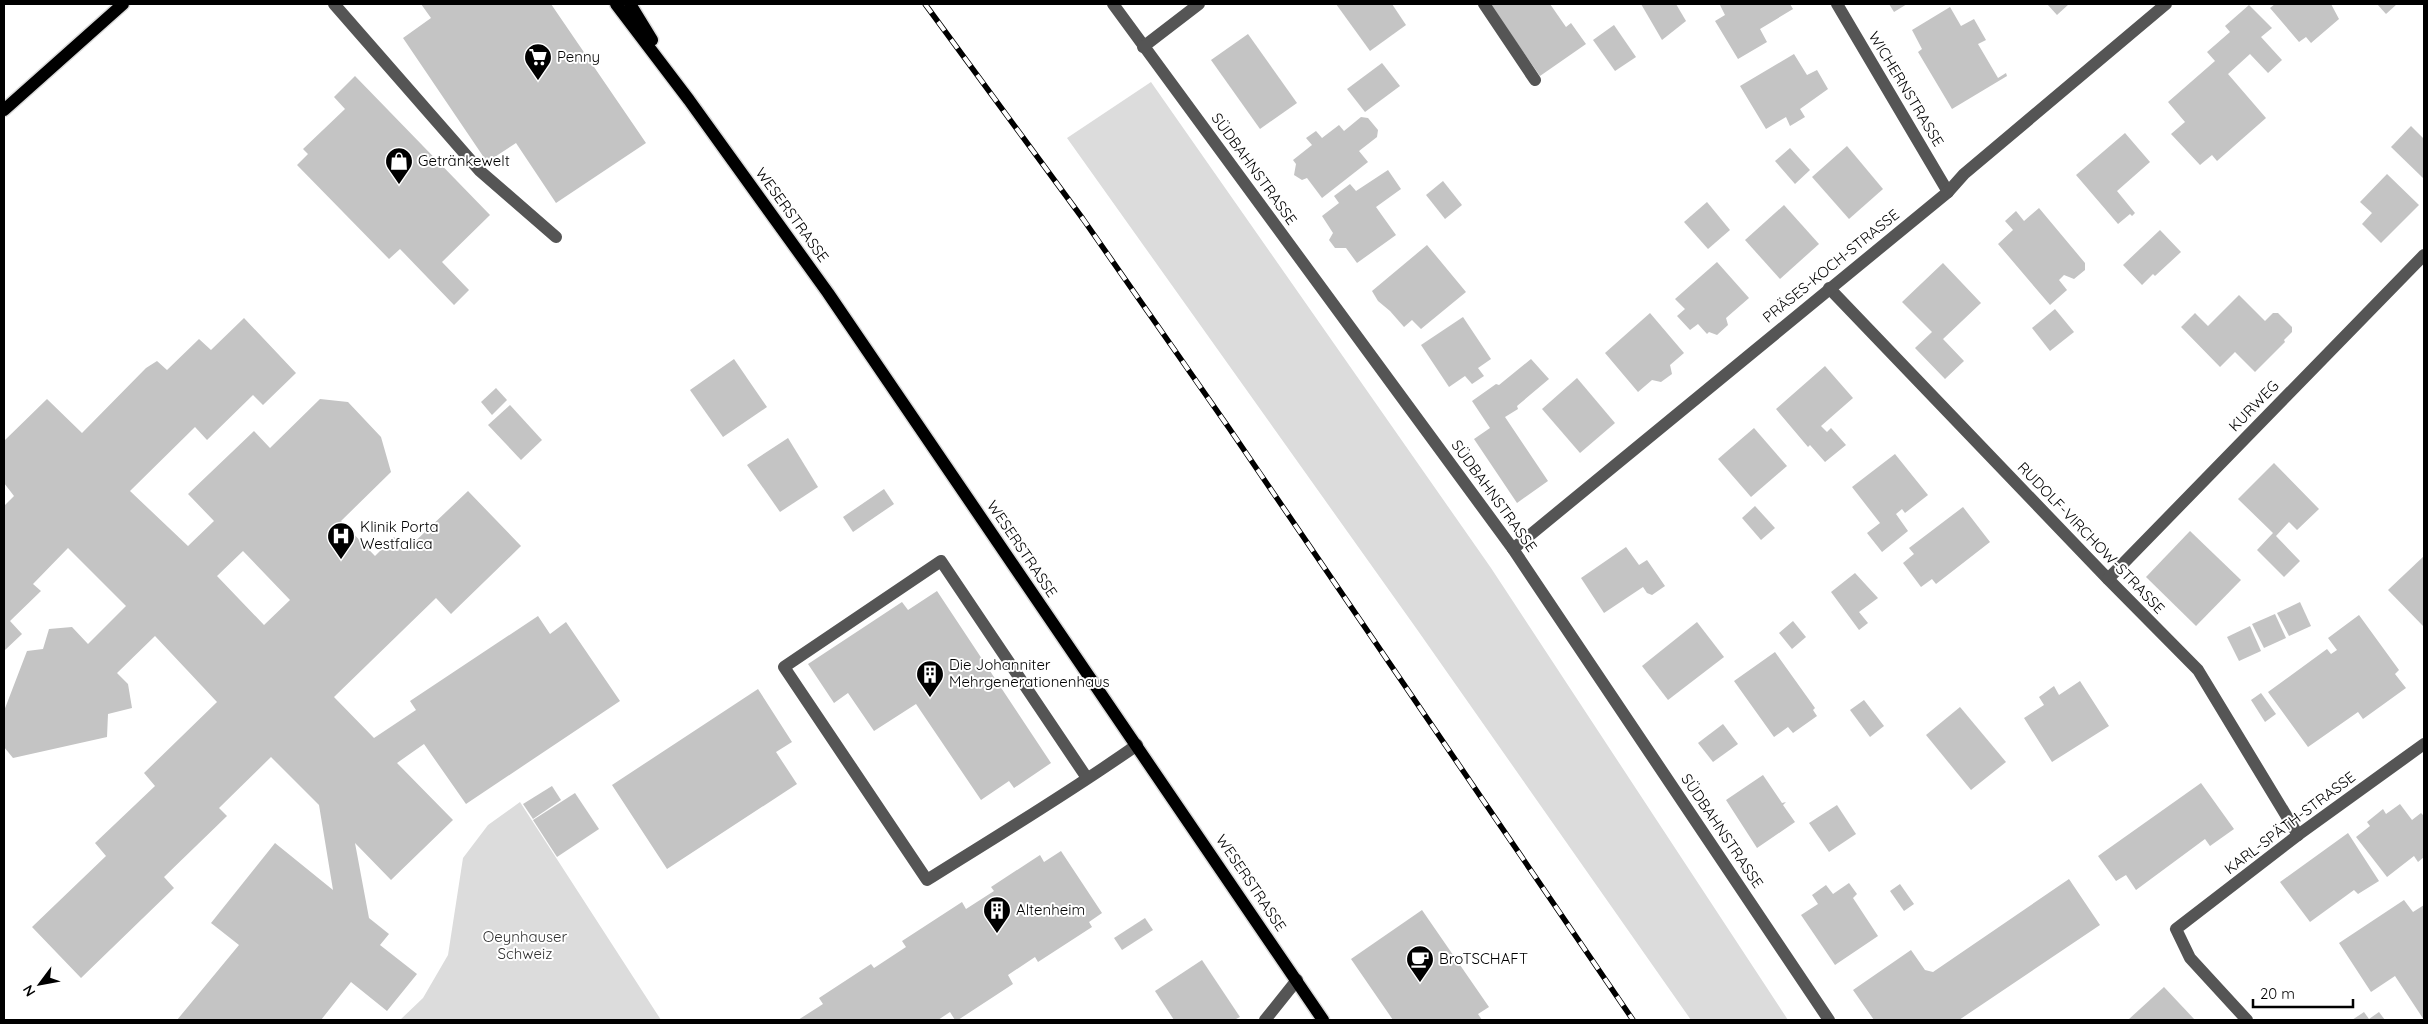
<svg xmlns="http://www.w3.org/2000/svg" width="2428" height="1024" viewBox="0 0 2428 1024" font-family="Quicksand,sans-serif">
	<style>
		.green { fill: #dcdcdc }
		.building { fill: #c4c4c4; fill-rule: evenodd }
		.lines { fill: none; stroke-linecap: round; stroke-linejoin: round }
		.major-casing { stroke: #dbdbdb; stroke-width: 15 }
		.minor { stroke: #555; stroke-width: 12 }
		.major { stroke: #000; stroke-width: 12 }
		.rail-casing { stroke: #000; stroke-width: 5.5 }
		.rail { stroke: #fff; stroke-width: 4; stroke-dasharray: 11; stroke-linecap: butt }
		.labels { text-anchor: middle; stroke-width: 4; stroke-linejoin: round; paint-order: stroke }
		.poi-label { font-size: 15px; fill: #000; stroke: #fff; text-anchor: start }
		.street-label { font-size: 15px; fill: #000; stroke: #fff }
		.park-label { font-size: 15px; fill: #333; stroke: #fff }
	</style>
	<rect width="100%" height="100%" fill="#fff"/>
	<g class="green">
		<path d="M 1151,82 L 1491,568 L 1788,1020 L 1691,1020 L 1416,628 L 1067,138 Z"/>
		<path d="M 520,802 L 661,1020 L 400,1020 L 423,998 L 448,955 L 463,858 L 488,825 Z"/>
	</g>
	<g class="building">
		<path d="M 421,4 L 551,4 L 646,143 L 556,203 L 516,143 L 487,162 L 403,38 L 431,18 Z"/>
		<path d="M 1336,4 L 1392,4 L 1406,25 L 1370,51 Z"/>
		<path d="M 1490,4 L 1550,4 L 1566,27 L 1571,23 L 1586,44 L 1540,76 Z"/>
		<path d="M 1641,4 L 1676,4 L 1686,21 L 1662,40 Z"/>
		<path d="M 1722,4 L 1790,4 L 1793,9 L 1760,29 L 1767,42 L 1738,59 L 1715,21 L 1725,15 L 1720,5 Z"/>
		<path d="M 1889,4 L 1907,4 L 1894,12 Z"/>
		<path d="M 2047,4 L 2069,4 L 2057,15 Z"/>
		<path d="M 2275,4 L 2331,4 L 2339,19 L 2311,43 L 2306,37 L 2299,42 L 2270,8 Z"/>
		<path d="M 2377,4 L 2397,4 L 2386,14 Z"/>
		<path d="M 2249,5 L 2272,28 L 2261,37 L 2282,60 L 2268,73 L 2250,54 L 2228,74 L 2266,118 L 2217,161 L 2212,155 L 2200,165 L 2171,134 L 2185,122 L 2168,102 L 2215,61 L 2207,52 L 2230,32 L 2225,26 Z"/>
		<path d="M 1950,7 L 1961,26 L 1974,19 L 1986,40 L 1978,44 L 1998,78 L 2006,73 L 2007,76 L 1952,109 L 1918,52 L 1922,49 L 1912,30 Z"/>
		<path d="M 1614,25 L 1636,57 L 1615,71 L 1593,40 Z"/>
		<path d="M 1248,34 L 1297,103 L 1260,129 L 1211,60 Z"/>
		<path d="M 1794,54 L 1807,75 L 1817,70 L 1828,89 L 1800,109 L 1805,117 L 1790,126 L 1786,117 L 1766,129 L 1740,86 Z"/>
		<path d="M 1382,63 L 1400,86 L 1365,112 L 1347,89 Z"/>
		<path d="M 355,76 L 490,215 L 442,262 L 469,290 L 454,305 L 400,249 L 389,259 L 297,165 L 308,154 L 303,149 L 345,109 L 334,97 Z"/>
		<path d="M 1361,117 L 1368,118 L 1378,130 L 1377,137 L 1359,151 L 1368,162 L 1322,198 L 1307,178 L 1302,180 L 1294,175 L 1296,164 L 1293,160 L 1312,145 L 1306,138 L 1316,131 L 1322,138 L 1339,125 L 1344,131 Z"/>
		<path d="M 2411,126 L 2424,139 L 2424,179 L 2391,147 Z"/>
		<path d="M 2125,133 L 2150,162 L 2117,191 L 2135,213 L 2132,216 L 2130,214 L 2118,224 L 2076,175 Z"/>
		<path d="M 1847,146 L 1883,189 L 1849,219 L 1812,177 Z"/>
		<path d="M 1790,148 L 1810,170 L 1795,184 L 1775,161 Z"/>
		<path d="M 1388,170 L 1401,189 L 1376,207 L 1396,235 L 1357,263 L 1346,248 L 1335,248 L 1329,240 L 1333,233 L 1322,216 L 1339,203 L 1334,196 L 1350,184 L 1356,191 Z"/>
		<path d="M 2387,174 L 2419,205 L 2381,243 L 2362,224 L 2372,213 L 2360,202 Z"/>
		<path d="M 1443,181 L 1462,205 L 1445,219 L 1426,195 Z"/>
		<path d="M 1707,202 L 1730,230 L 1708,249 L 1684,222 Z"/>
		<path d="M 1784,205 L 1819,244 L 1780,279 L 1745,240 Z"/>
		<path d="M 2039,208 L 2085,263 L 2085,270 L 2074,279 L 2064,275 L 2059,280 L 2067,290 L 2050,305 L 1998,244 L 2013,230 L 2005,221 L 2016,211 L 2024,221 Z"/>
		<path d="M 2160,230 L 2181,252 L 2155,276 L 2153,274 L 2142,285 L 2123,265 Z"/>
		<path d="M 1427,245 L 1466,292 L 1421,329 L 1412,320 L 1404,327 L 1390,311 L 1378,301 L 1372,291 Z"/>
		<path d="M 1717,262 L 1749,298 L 1726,318 L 1728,325 L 1717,335 L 1709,332 L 1707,334 L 1698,324 L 1690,330 L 1677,316 L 1685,309 L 1675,299 Z"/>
		<path d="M 1943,263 L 1981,303 L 1943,339 L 1964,361 L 1945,379 L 1915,348 L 1932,332 L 1902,302 Z"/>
		<path d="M 2239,295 L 2265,321 L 2273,313 L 2278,313 L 2292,327 L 2292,332 L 2284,340 L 2285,342 L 2255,372 L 2235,352 L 2220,367 L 2181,327 L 2195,313 L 2208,326 Z"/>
		<path d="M 2055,309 L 2074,332 L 2050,351 L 2032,328 Z"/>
		<path d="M 1650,313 L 1684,353 L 1670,365 L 1672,374 L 1661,382 L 1652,380 L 1638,392 L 1605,353 Z"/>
		<path d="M 1463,317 L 1491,359 L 1478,368 L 1484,376 L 1472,384 L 1465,376 L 1449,387 L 1421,345 Z"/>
		<path d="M 244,318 L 296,373 L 263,405 L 253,395 L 207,440 L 195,427 L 130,491 L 188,546 L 214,521 L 188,494 L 254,431 L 270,448 L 320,399 L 348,402 L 381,437 L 391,472 L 341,521 L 375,556 L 394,537 L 406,550 L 468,491 L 521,546 L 451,614 L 436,598 L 334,697 L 374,738 L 416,710 L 410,701 L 538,616 L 550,634 L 566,622 L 620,701 L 466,804 L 424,744 L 397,763 L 453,820 L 391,880 L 355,843 L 369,918 L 389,934 L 380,945 L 417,974 L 387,1011 L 351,982 L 321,1020 L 177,1020 L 239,945 L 211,923 L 275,843 L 333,890 L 319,805 L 271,757 L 219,808 L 227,816 L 164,877 L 174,888 L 81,978 L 32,927 L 106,856 L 95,843 L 155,786 L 144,773 L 217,702 L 155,636 L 117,673 L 128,684 L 132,708 L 108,714 L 107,737 L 13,758 L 4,747 L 4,711 L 27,651 L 43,649 L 49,629 L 72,627 L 88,644 L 126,606 L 68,548 L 33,584 L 41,591 L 10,621 L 22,634 L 4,651 L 4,506 L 14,496 L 4,483 L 4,441 L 47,399 L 82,433 L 146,368 L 157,361 L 167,370 L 199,339 L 211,350 ZM 243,551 L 290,600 L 264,625 L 217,576 Z"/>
		<path d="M 734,359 L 767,407 L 723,437 L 690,390 Z"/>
		<path d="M 1531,359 L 1549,379 L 1517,406 L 1518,409 L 1505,417 L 1548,481 L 1517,503 L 1474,439 L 1490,428 L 1472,401 L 1496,384 L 1499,385 Z"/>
		<path d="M 1825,366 L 1853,398 L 1821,426 L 1827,432 L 1831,428 L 1846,445 L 1825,462 L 1810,445 L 1808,447 L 1776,409 Z"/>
		<path d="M 1577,378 L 1615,423 L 1580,453 L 1542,409 Z"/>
		<path d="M 496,388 L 507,400 L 492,415 L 481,402 Z"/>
		<path d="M 510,405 L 542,440 L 521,460 L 488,425 Z"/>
		<path d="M 1754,428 L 1787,466 L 1751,497 L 1718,459 Z"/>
		<path d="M 788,438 L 818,487 L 780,512 L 747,465 Z"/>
		<path d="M 1895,454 L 1928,495 L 1905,513 L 1902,509 L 1896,514 L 1908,531 L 1882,552 L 1867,533 L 1880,523 L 1852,487 Z"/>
		<path d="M 2274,463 L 2319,509 L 2297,530 L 2289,522 L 2276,536 L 2300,561 L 2284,577 L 2257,550 L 2273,533 L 2238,499 Z"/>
		<path d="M 884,489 L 894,504 L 853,532 L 843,517 Z"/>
		<path d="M 1755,506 L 1775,528 L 1761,540 L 1742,518 Z"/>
		<path d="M 1963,507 L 1990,542 L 1936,584 L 1932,579 L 1921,587 L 1903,563 L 1914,554 L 1909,548 Z"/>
		<path d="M 2190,531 L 2241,580 L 2196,626 L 2146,577 Z"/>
		<path d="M 1626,547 L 1639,565 L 1647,560 L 1665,586 L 1652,595 L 1647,593 L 1643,587 L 1604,613 L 1581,578 Z"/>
		<path d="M 2424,556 L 2424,627 L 2388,590 Z"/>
		<path d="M 1855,573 L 1878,598 L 1859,612 L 1868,623 L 1859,630 L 1831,592 Z"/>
		<path d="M 937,591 L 1051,763 L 1014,788 L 1009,781 L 981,800 L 916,704 L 874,731 L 848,693 L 834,703 L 808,664 L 902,602 L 908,610 Z"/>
		<path d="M 2300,602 L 2311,626 L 2289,636 L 2277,613 Z"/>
		<path d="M 2275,614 L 2286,638 L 2264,648 L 2252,624 Z"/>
		<path d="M 2359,615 L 2399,670 L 2395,674 L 2406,688 L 2363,719 L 2358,712 L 2308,747 L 2268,692 L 2327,649 L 2331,654 L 2337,650 L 2328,638 Z"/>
		<path d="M 1793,621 L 1806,637 L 1792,649 L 1779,633 Z"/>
		<path d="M 1697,622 L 1724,657 L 1668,700 L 1642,666 Z"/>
		<path d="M 2250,626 L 2261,651 L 2239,661 L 2227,637 Z"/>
		<path d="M 1775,652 L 1815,708 L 1813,710 L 1817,716 L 1793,733 L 1788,727 L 1774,737 L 1734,681 Z"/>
		<path d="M 2080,681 L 2109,726 L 2052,762 L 2024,718 L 2044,705 L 2039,697 L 2054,686 L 2059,695 Z"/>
		<path d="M 758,689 L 792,742 L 776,752 L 797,784 L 667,869 L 612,785 Z"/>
		<path d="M 2261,693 L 2276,714 L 2265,722 L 2251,700 Z"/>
		<path d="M 1864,700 L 1884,726 L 1870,737 L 1850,710 Z"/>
		<path d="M 1960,707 L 2006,762 L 1971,790 L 1926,735 Z"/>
		<path d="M 1723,724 L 1738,744 L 1713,762 L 1698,743 Z"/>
		<path d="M 1763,775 L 1782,803 L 1786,802 L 1783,805 L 1795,822 L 1757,848 L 1726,800 Z"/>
		<path d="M 2201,783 L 2234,829 L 2210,846 L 2205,839 L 2136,890 L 2126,875 L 2116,881 L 2098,856 Z"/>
		<path d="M 552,786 L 561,800 L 533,819 L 523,804 Z"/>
		<path d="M 575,793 L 599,829 L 557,857 L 533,820 Z"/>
		<path d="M 2400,804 L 2412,820 L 2421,813 L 2424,816 L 2424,857 L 2418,862 L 2414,856 L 2387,877 L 2356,837 L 2370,826 L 2367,822 L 2383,809 L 2386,814 Z"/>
		<path d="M 1837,805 L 1856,834 L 1829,852 L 1809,823 Z"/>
		<path d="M 2348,833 L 2379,881 L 2358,894 L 2354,890 L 2310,922 L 2280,882 Z"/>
		<path d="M 1061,851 L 1102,913 L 1089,922 L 1092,927 L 1038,962 L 1035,957 L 1008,975 L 1013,984 L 958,1020 L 955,1020 L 950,1012 L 938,1020 L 798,1020 L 823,1004 L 819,998 L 871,964 L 874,968 L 906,947 L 902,941 L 962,902 L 966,909 L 994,891 L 991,887 L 1040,855 L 1044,862 Z"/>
		<path d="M 2069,879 L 2100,925 L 1959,1020 L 1874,1020 L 1853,990 L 1911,950 L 1925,970 L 1933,972 Z"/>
		<path d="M 1849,883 L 1857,894 L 1853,898 L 1878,936 L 1835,965 L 1801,915 L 1818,904 L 1812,895 L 1826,885 L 1833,894 Z"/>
		<path d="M 1900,884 L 1914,904 L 1904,911 L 1890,891 Z"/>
		<path d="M 2404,900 L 2413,912 L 2424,905 L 2424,1020 L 2395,976 L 2371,992 L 2339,943 Z"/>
		<path d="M 1422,910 L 1489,1007 L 1478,1014 L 1482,1020 L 1393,1020 L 1351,959 Z"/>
		<path d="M 1145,918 L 1153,930 L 1122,950 L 1114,938 Z"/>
		<path d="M 1202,960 L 1240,1017 L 1234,1020 L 1174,1020 L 1155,991 Z"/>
		<path d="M 2164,987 L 2195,1020 L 2128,1020 Z"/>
		<path d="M 2364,1012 L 2369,1019 L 2379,1012 L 2385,1020 L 2352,1020 Z"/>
	</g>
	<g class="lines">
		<g class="major-casing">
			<g id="major">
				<path d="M 616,4 L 689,100 L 828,293 L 1323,1020"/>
				<path d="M 630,4 L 652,40"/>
				<path d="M 4,110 L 123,4"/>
			</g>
		</g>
		<g class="minor">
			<path d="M 334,4 L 480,171 L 556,237"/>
			<path d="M 1113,4 L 1513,549 L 1829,1020"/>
			<path d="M 1484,4 L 1535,80"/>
			<path d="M 1837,4 L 1948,192"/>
			<path d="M 1143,47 L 1199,4"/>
			<path d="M 1829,288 L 2108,579 L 2198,670 L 2298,835"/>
			<path d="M 1513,549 L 1948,192 L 1964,174 L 2166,4"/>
			<path d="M 2108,579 L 2424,255"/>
			<path d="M 1087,778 L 941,561 L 784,667 L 927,880 C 997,836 1069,793 1137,745"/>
			<path d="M 1265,1020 L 1297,980"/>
			<path d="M 2247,1020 L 2190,958 L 2176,929 L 2298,835 L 2424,744"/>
		</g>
		<use href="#major" class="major"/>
		<g class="rail-casing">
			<path id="rail" d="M 925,4 L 1083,219 L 1229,428 L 1633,1020"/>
		</g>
		<use href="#rail" class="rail"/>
	</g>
	<defs>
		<g id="supermarket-pin" transform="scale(1.4375)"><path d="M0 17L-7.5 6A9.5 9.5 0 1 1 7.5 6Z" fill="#000" stroke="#fff"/><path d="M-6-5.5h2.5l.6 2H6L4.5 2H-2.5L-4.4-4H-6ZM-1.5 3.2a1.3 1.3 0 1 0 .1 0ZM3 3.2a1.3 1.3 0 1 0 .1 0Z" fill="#fff"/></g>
		<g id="shop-pin" transform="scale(1.4375)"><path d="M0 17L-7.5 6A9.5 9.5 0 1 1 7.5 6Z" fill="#000" stroke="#fff"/><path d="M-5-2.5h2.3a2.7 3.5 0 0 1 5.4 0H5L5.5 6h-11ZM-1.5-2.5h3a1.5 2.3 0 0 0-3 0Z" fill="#fff"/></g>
		<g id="hospital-pin" transform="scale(1.4375)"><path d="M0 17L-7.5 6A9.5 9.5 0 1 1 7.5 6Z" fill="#000" stroke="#fff"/><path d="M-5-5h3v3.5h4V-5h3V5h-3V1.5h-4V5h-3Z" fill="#fff"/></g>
		<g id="building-pin" transform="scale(1.4375)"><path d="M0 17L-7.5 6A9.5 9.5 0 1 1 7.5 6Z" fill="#000" stroke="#fff"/><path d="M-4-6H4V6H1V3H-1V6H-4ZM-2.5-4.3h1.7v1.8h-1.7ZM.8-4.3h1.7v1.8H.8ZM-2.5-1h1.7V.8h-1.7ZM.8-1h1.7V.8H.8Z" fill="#fff"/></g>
		<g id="cafe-pin" transform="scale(1.4375)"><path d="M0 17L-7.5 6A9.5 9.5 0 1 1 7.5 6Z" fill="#000" stroke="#fff"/><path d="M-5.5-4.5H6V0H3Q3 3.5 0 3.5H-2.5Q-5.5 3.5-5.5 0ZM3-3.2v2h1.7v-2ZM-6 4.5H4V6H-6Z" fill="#fff"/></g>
	</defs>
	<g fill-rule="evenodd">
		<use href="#supermarket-pin" x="538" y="57"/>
		<use href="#shop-pin" x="399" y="161"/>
		<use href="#hospital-pin" x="341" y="536"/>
		<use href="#building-pin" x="930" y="674"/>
		<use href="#building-pin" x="997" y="910"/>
		<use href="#cafe-pin" x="1420" y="959"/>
	</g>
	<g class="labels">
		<g class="poi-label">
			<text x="557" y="62">Penny</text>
			<text x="418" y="166">Getränkewelt</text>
			<text x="360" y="532">Klinik Porta<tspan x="360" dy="17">Westfalica</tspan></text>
			<text x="949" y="670">Die Johanniter<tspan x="949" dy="17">Mehrgenerationenhaus</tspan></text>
			<text x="1016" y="915">Altenheim</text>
			<text x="1439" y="964">BroTSCHAFT</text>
		</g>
		<g class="street-label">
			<text transform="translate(1906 89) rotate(59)" y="5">WICHERNSTRASSE</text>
			<text transform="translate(1254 169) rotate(54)" y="5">SÜDBAHNSTRASSE</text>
			<text transform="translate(792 215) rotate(54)" y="5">WESERSTRASSE</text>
			<text transform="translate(1831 266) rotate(-39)" y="5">PRÄSES-KOCH-STRASSE</text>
			<text transform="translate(2254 406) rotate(-46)" y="5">KURWEG</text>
			<text transform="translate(1494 496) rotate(54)" y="5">SÜDBAHNSTRASSE</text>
			<text transform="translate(2091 538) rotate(46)" y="5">RUDOLF-VIRCHOW-STRASSE</text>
			<text transform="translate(1022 549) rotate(56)" y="5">WESERSTRASSE</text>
			<text transform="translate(2290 823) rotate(-37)" y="5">KARL-SPÄTH-STRASSE</text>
			<text transform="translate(1722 831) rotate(56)" y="5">SÜDBAHNSTRASSE</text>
			<text transform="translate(1251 883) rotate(56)" y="5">WESERSTRASSE</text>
		</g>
		<g class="park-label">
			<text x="525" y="942">Oeynhauser<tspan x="525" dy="17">Schweiz</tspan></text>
		</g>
	</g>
	<rect width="2428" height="1024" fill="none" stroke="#000000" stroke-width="10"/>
	<g transform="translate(40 984) rotate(238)" stroke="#ffffff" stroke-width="4" paint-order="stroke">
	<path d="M0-4L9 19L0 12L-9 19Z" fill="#000000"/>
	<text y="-8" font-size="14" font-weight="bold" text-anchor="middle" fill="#000000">N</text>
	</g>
	<path d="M2253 999v8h100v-8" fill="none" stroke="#000000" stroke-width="2.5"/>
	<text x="2260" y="999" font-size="15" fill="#000000" stroke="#ffffff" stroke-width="4" paint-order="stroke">20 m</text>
</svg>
